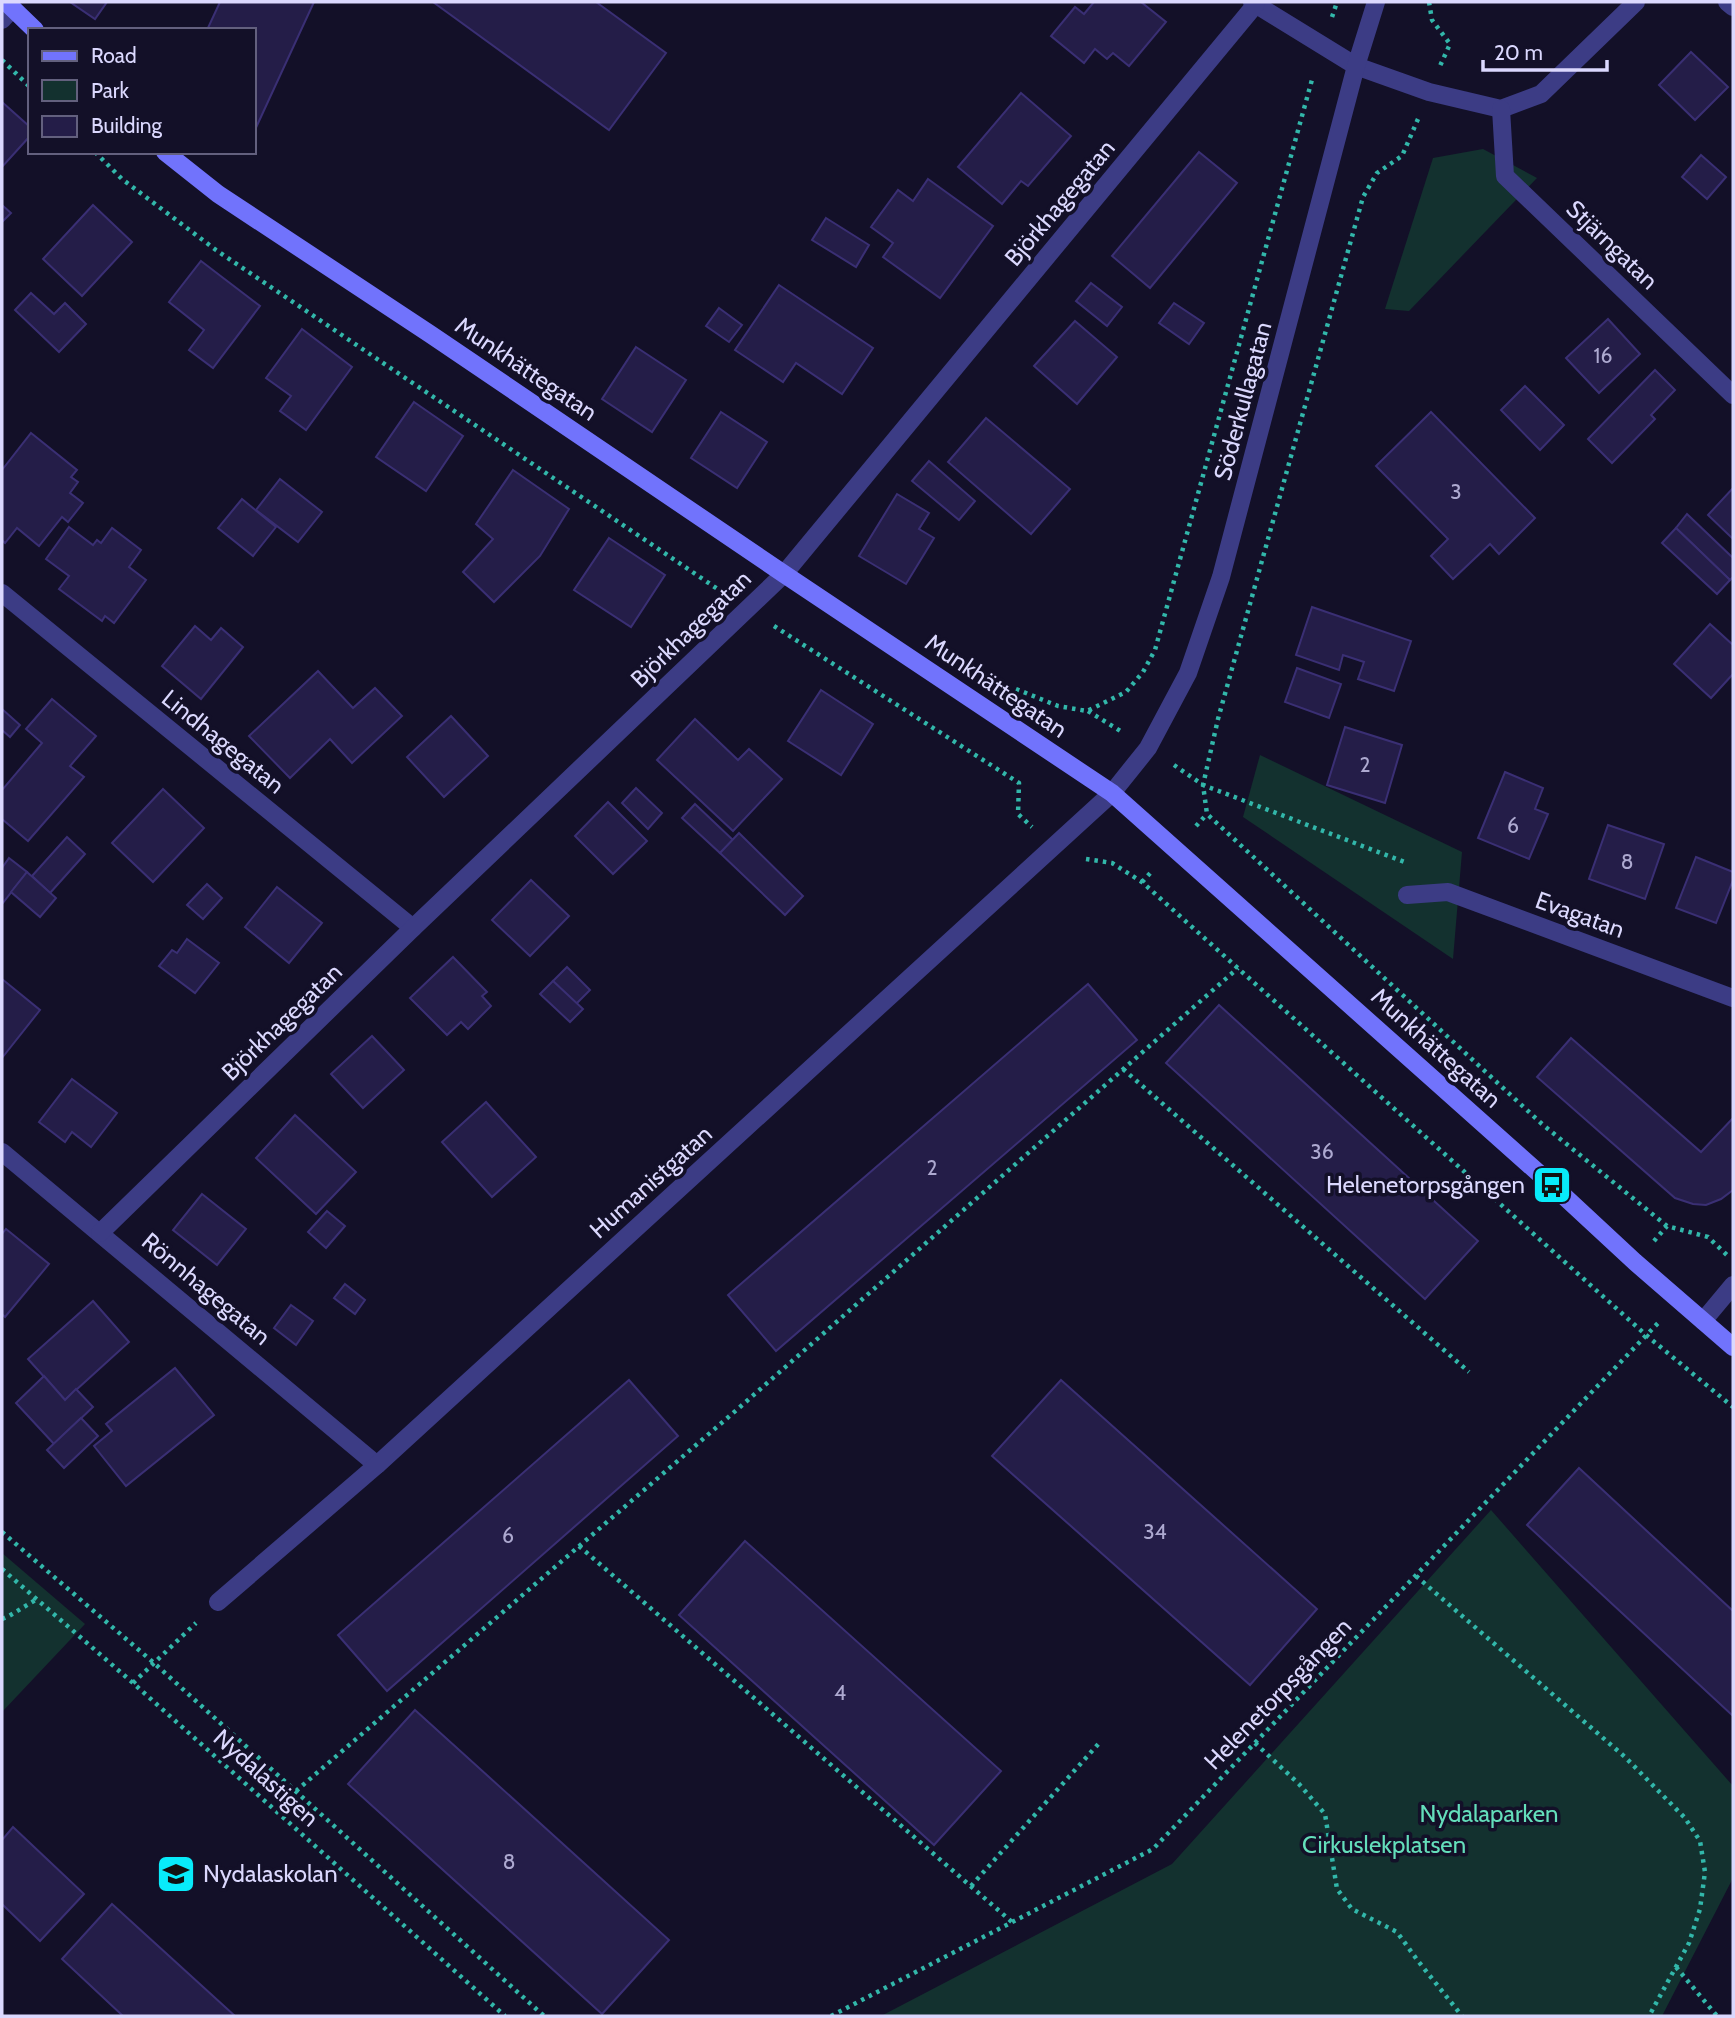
<svg xmlns="http://www.w3.org/2000/svg" width="1735" height="2018" viewBox="0 0 1735 2018" font-family="Cabin,sans-serif">
	<style>
		.green { fill: #13312f }
		.building { fill: #241d48; stroke: #3a2f74; stroke-width: 2 }
		.lines { fill: none; stroke-linecap: round; stroke-linejoin: round }
		.path { stroke: #32b7aa; stroke-width: 4.5; stroke-dasharray: 3.5 5; stroke-linecap: butt }
		.minor { stroke: #3c3c85; stroke-width: 18 }
		.tertiary { stroke: #3c3c85; stroke-width: 18 }
		.secondary { stroke: #7173fc; stroke-width: 18 }
		.labels { text-anchor: middle; stroke-width: 7; stroke-linejoin: round; paint-order: stroke }
		.number-label { font-size: 21px; fill: #ada9d0 }
		.street-label { font-size: 24px; fill: #dbd8fe; stroke: #131028 }
		.poi-label { font-size: 24px; fill: #dbd8fe; stroke: #131028; text-anchor: end }
		.park-label { font-size: 24px; fill: #64debb; stroke: #131028 }
	</style>
	<rect width="100%" height="100%" fill="#131028"/>
	<g class="green">
		<path d="M 1483,149 L 1537,178 L 1409,311 L 1385,309 L 1433,158 Z"/>
		<path d="M 1260,755 L 1462,852 L 1453,959 L 1243,817 Z"/>
		<path d="M 1491,1510 L 1733,1786 L 1733,1878 L 1662,2016 L 881,2016 L 1172,1864 Z"/>
		<path d="M 2,1553 L 85,1624 L 2,1712 Z"/>
	</g>
	<g class="building">
		<path d="M 70,2 L 107,2 L 95,19 Z"/>
		<path d="M 220,2 L 314,2 L 254,132 L 254,30 L 207,30 Z"/>
		<path d="M 433,2 L 596,2 L 666,53 L 609,130 Z"/>
		<path d="M 1094,2 L 1141,2 L 1166,22 L 1129,66 L 1113,53 L 1107,59 L 1095,49 L 1084,63 L 1051,36 L 1075,7 L 1084,14 Z"/>
		<path d="M 1691,52 L 1728,87 L 1695,120 L 1659,85 Z"/>
		<path d="M 1021,93 L 1071,136 L 1028,186 L 1021,181 L 1002,204 L 958,167 Z"/>
		<path d="M 2,102 L 30,127 L 30,136 L 2,167 Z"/>
		<path d="M 1199,152 L 1237,183 L 1150,288 L 1112,256 Z"/>
		<path d="M 1701,155 L 1726,177 L 1707,199 L 1682,177 Z"/>
		<path d="M 928,179 L 993,226 L 940,298 L 883,257 L 893,243 L 871,227 L 898,190 L 913,201 Z"/>
		<path d="M 2,205 L 11,213 L 2,222 Z"/>
		<path d="M 93,205 L 132,242 L 82,296 L 43,259 Z"/>
		<path d="M 826,218 L 869,245 L 856,267 L 812,240 Z"/>
		<path d="M 201,261 L 260,306 L 213,368 L 189,350 L 204,330 L 169,302 Z"/>
		<path d="M 1091,283 L 1122,307 L 1107,326 L 1076,301 Z"/>
		<path d="M 779,285 L 873,348 L 842,394 L 796,363 L 783,382 L 735,350 Z"/>
		<path d="M 31,293 L 54,314 L 65,303 L 86,324 L 59,352 L 15,310 Z"/>
		<path d="M 1174,303 L 1204,323 L 1189,344 L 1159,323 Z"/>
		<path d="M 719,308 L 742,325 L 729,342 L 706,326 Z"/>
		<path d="M 1608,319 L 1640,354 L 1599,393 L 1566,358 Z"/>
		<path d="M 1075,321 L 1117,357 L 1077,404 L 1034,366 Z"/>
		<path d="M 302,329 L 352,367 L 306,430 L 280,411 L 291,396 L 266,378 Z"/>
		<path d="M 636,347 L 686,380 L 652,432 L 602,399 Z"/>
		<path d="M 1655,370 L 1675,390 L 1651,415 L 1655,419 L 1612,463 L 1588,439 Z"/>
		<path d="M 1525,386 L 1564,425 L 1540,450 L 1501,410 Z"/>
		<path d="M 414,402 L 463,436 L 426,491 L 376,457 Z"/>
		<path d="M 721,412 L 767,442 L 737,488 L 691,458 Z"/>
		<path d="M 1431,412 L 1535,518 L 1499,554 L 1490,544 L 1453,579 L 1431,556 L 1448,539 L 1376,466 Z"/>
		<path d="M 986,418 L 1070,489 L 1031,534 L 948,462 Z"/>
		<path d="M 31,433 L 77,470 L 71,477 L 78,482 L 70,493 L 83,503 L 68,522 L 62,517 L 39,546 L 17,528 L 5,543 L 2,540 L 2,470 Z"/>
		<path d="M 929,461 L 975,501 L 959,520 L 912,481 Z"/>
		<path d="M 513,470 L 569,509 L 540,556 L 494,602 L 463,572 L 493,539 L 476,524 Z"/>
		<path d="M 280,479 L 322,512 L 298,542 L 256,510 Z"/>
		<path d="M 1733,488 L 1733,539 L 1708,515 Z"/>
		<path d="M 897,494 L 929,513 L 919,529 L 934,538 L 906,584 L 859,556 Z"/>
		<path d="M 242,499 L 276,527 L 253,556 L 218,528 Z"/>
		<path d="M 1687,514 L 1733,558 L 1733,577 L 1730,580 L 1676,528 Z"/>
		<path d="M 69,527 L 93,545 L 97,540 L 101,543 L 112,528 L 141,550 L 129,567 L 146,580 L 114,623 L 105,616 L 102,621 L 59,589 L 69,576 L 46,559 Z"/>
		<path d="M 1676,528 L 1730,580 L 1717,594 L 1662,543 Z"/>
		<path d="M 609,538 L 665,575 L 631,627 L 574,590 Z"/>
		<path d="M 1312,607 L 1411,641 L 1394,691 L 1358,679 L 1364,662 L 1343,655 L 1339,670 L 1296,655 Z"/>
		<path d="M 1710,624 L 1733,645 L 1733,674 L 1711,698 L 1674,664 Z"/>
		<path d="M 195,626 L 211,640 L 221,628 L 243,647 L 201,699 L 162,666 Z"/>
		<path d="M 1297,668 L 1341,684 L 1329,718 L 1285,702 Z"/>
		<path d="M 318,671 L 353,708 L 375,688 L 402,716 L 352,763 L 330,739 L 290,778 L 249,736 Z"/>
		<path d="M 821,690 L 873,724 L 841,775 L 788,741 Z"/>
		<path d="M 52,699 L 96,736 L 70,766 L 84,777 L 28,841 L 2,819 L 2,790 L 42,743 L 26,729 Z"/>
		<path d="M 2,709 L 20,725 L 10,737 L 2,730 Z"/>
		<path d="M 451,716 L 488,756 L 444,797 L 407,757 Z"/>
		<path d="M 695,719 L 738,760 L 749,749 L 782,779 L 733,831 L 657,760 Z"/>
		<path d="M 1345,727 L 1402,745 L 1385,803 L 1327,785 Z"/>
		<path d="M 1505,772 L 1543,788 L 1535,809 L 1548,814 L 1529,859 L 1478,838 Z"/>
		<path d="M 636,788 L 662,813 L 648,829 L 622,803 Z"/>
		<path d="M 163,789 L 204,828 L 153,882 L 112,843 Z"/>
		<path d="M 608,802 L 647,841 L 613,874 L 575,836 Z"/>
		<path d="M 695,804 L 733,840 L 720,853 L 682,818 Z"/>
		<path d="M 1608,825 L 1664,844 L 1645,899 L 1589,879 Z"/>
		<path d="M 739,833 L 803,896 L 785,915 L 720,853 Z"/>
		<path d="M 67,837 L 85,854 L 50,893 L 32,876 Z"/>
		<path d="M 1696,857 L 1733,872 L 1733,880 L 1716,923 L 1676,908 Z"/>
		<path d="M 9,858 L 27,872 L 2,904 L 2,868 Z"/>
		<path d="M 27,872 L 56,898 L 40,917 L 11,892 Z"/>
		<path d="M 531,880 L 569,916 L 530,956 L 492,920 Z"/>
		<path d="M 207,884 L 222,898 L 203,919 L 187,905 Z"/>
		<path d="M 277,887 L 322,923 L 289,963 L 245,927 Z"/>
		<path d="M 187,939 L 219,963 L 195,993 L 159,966 L 172,950 L 177,953 Z"/>
		<path d="M 453,957 L 487,992 L 482,996 L 491,1006 L 468,1029 L 461,1022 L 447,1035 L 410,998 Z"/>
		<path d="M 567,967 L 590,990 L 576,1004 L 553,981 Z"/>
		<path d="M 2,979 L 40,1010 L 2,1058 Z"/>
		<path d="M 553,981 L 583,1009 L 570,1022 L 540,994 Z"/>
		<path d="M 1088,984 L 1137,1040 L 776,1351 L 728,1295 Z"/>
		<path d="M 1219,1005 L 1478,1241 L 1425,1299 L 1166,1063 Z"/>
		<path d="M 372,1036 L 404,1070 L 363,1108 L 331,1074 Z"/>
		<path d="M 1571,1038 L 1701,1152 L 1733,1118 L 1733,1190 L 1721,1199 L 1706,1205 L 1693,1204 L 1675,1198 L 1537,1077 Z"/>
		<path d="M 72,1079 L 117,1113 L 91,1147 L 72,1132 L 65,1142 L 39,1122 Z"/>
		<path d="M 486,1102 L 536,1157 L 492,1197 L 442,1142 Z"/>
		<path d="M 295,1115 L 356,1172 L 316,1214 L 256,1158 Z"/>
		<path d="M 202,1194 L 246,1229 L 217,1265 L 173,1230 Z"/>
		<path d="M 327,1211 L 345,1226 L 326,1248 L 308,1232 Z"/>
		<path d="M 6,1229 L 49,1264 L 5,1317 L 2,1314 L 2,1234 Z"/>
		<path d="M 345,1284 L 365,1300 L 355,1314 L 334,1298 Z"/>
		<path d="M 93,1301 L 129,1342 L 65,1400 L 28,1359 Z"/>
		<path d="M 291,1305 L 313,1321 L 296,1345 L 274,1328 Z"/>
		<path d="M 175,1368 L 214,1415 L 126,1486 L 94,1446 L 112,1431 L 106,1424 Z"/>
		<path d="M 44,1376 L 65,1400 L 76,1389 L 93,1407 L 54,1444 L 16,1403 Z"/>
		<path d="M 629,1380 L 678,1436 L 387,1691 L 338,1635 Z"/>
		<path d="M 1061,1380 L 1317,1609 L 1250,1685 L 992,1456 Z"/>
		<path d="M 81,1418 L 98,1436 L 64,1468 L 47,1450 Z"/>
		<path d="M 1579,1468 L 1733,1611 L 1733,1716 L 1527,1525 Z"/>
		<path d="M 745,1541 L 1001,1771 L 934,1845 L 679,1615 Z"/>
		<path d="M 415,1710 L 669,1940 L 602,2014 L 348,1784 Z"/>
		<path d="M 13,1827 L 84,1894 L 40,1941 L 2,1904 L 2,1840 Z"/>
		<path d="M 112,1904 L 235,2016 L 123,2016 L 62,1959 Z"/>
	</g>
	<g class="lines">
		<g class="path">
			<path d="M 1429,2 L 1432,20 L 1450,44 L 1440,66"/>
			<path d="M 1332,17 L 1337,2"/>
			<path d="M 2,60 L 30,87"/>
			<path d="M 1418,119 L 1402,156 L 1377,173 L 1363,197 L 1218,719 L 1203,785 L 1207,814 L 1542,1124 L 1667,1226 L 1708,1237 L 1729,1257"/>
			<path d="M 95,152 L 122,179 L 216,250 L 722,592"/>
			<path d="M 774,626 L 1019,783 L 1018,814 L 1032,827"/>
			<path d="M 1016,689 L 1058,706 L 1087,711 L 1126,692 L 1143,672 L 1155,650 L 1313,76"/>
			<path d="M 1088,711 L 1122,732"/>
			<path d="M 1174,765 L 1203,785 L 1407,863"/>
			<path d="M 1196,826 L 1207,814"/>
			<path d="M 1086,859 L 1112,863 L 1142,882 L 1646,1335 L 1733,1407"/>
			<path d="M 1142,882 L 1153,870"/>
			<path d="M 1123,1069 L 1469,1372"/>
			<path d="M 1654,1241 L 1667,1226"/>
			<path d="M 2,1532 L 154,1663 L 544,2016"/>
			<path d="M 579,1546 L 1012,1922"/>
			<path d="M 2,1569 L 133,1683 L 505,2016"/>
			<path d="M 1416,1576 L 1625,1757 L 1685,1818 L 1700,1841 L 1705,1872 L 1700,1909 L 1689,1943 L 1649,2016"/>
			<path d="M 2,1619 L 9,1616 L 37,1599"/>
			<path d="M 133,1683 L 196,1623"/>
			<path d="M 1255,1743 L 1299,1784 L 1325,1814 L 1337,1889 L 1352,1909 L 1397,1932 L 1418,1961 L 1462,2016"/>
			<path d="M 296,1791 L 740,1407 L 1238,968"/>
			<path d="M 971,1886 L 1101,1741"/>
			<path d="M 1676,1967 L 1717,2016"/>
			<path d="M 831,2016 L 1153,1849 L 1660,1321"/>
		</g>
		<g class="minor">
			<path d="M 1252,2 L 1356,66 L 1429,92 L 1501,109 L 1541,94 L 1636,2"/>
			<path d="M 1727,2 L 1733,7"/>
			<path d="M 2,20 L 13,8"/>
			<path d="M 1501,109 L 1505,176 L 1733,395"/>
			<path d="M 2,593 L 413,928"/>
			<path d="M 1407,895 L 1448,892 L 1733,998"/>
			<path d="M 2,1152 L 377,1465"/>
			<path d="M 100,1233 L 413,928 L 784,574 L 1256,4"/>
			<path d="M 1703,1321 L 1733,1285"/>
			<path d="M 218,1602 L 377,1465 L 1112,793"/>
		</g>
		<path class="tertiary" d="M 1112,793 L 1148,748 L 1188,673 L 1221,577 L 1356,66 L 1376,2"/>
		<g class="secondary">
			<path d="M 6,2 L 35,30"/>
			<path d="M 165,152 L 218,194 L 430,334 L 784,574 L 1112,793 L 1552,1185 L 1635,1262 L 1733,1347"/>
		</g>
	</g>
	<defs>
		<g id="bus-square" transform="scale(2.0125)"><rect x="-9" y="-9" width="18" height="18" rx="4" fill="#08ebfa" stroke="#131028"/><path d="M-5-6H5V4H4V6H2V4H-2V6H-4V4H-5ZM-3.5-4V0h7V-4ZM-3.5 1.2v1.5H-2V1.2ZM2 1.2v1.5H3.5V1.2Z" fill="#111"/></g>
		<g id="school-square" transform="scale(2.0125)"><rect x="-9" y="-9" width="18" height="18" rx="4" fill="#08ebfa" stroke="#131028"/><path d="M0-5L7-2L0 1L-7-2ZM-4 1L0 2.5L4 1V4Q0 6-4 4Z" fill="#111"/></g>
	</defs>
	<g fill-rule="evenodd">
		<use href="#bus-square" x="1552" y="1185"/>
		<use href="#school-square" x="176" y="1874"/>
	</g>
	<g class="labels">
		<g class="number-label">
			<text x="1603" y="363">16</text>
			<text x="1456" y="499">3</text>
			<text x="1365" y="772">2</text>
			<text x="1513" y="833">6</text>
			<text x="1627" y="869">8</text>
			<text x="1322" y="1159">36</text>
			<text x="932" y="1175">2</text>
			<text x="1155" y="1539">34</text>
			<text x="508" y="1543">6</text>
			<text x="840" y="1700">4</text>
			<text x="509" y="1869">8</text>
		</g>
		<g class="street-label">
			<text transform="translate(1060 203) rotate(-50)" y="8">Björkhagegatan</text>
			<text transform="translate(1612 245) rotate(44)" y="8">Stjärngatan</text>
			<text transform="translate(526 369) rotate(34)" y="8">Munkhättegatan</text>
			<text transform="translate(1243 401) rotate(-75)" y="8">Söderkullagatan</text>
			<text transform="translate(691 629) rotate(-44)" y="8">Björkhagegatan</text>
			<text transform="translate(996 686) rotate(34)" y="8">Munkhättegatan</text>
			<text transform="translate(223 742) rotate(39)" y="8">Lindhagegatan</text>
			<text transform="translate(1580 915) rotate(20)" y="8">Evagatan</text>
			<text transform="translate(282 1022) rotate(-44)" y="8">Björkhagegatan</text>
			<text transform="translate(1436 1048) rotate(42)" y="8">Munkhättegatan</text>
			<text transform="translate(651 1182) rotate(-42)" y="8">Humanistgatan</text>
			<text transform="translate(206 1289) rotate(40)" y="8">Rönnhagegatan</text>
			<text transform="translate(1278 1694) rotate(-46)" y="8">Helenetorpsgången</text>
			<text transform="translate(266 1778) rotate(42)" y="8">Nydalastigen</text>
		</g>
		<g class="poi-label">
			<text x="1525" y="1193">Helenetorpsgången</text>
			<text x="203" y="1882" text-anchor="start">Nydalaskolan</text>
		</g>
		<g class="park-label">
			<text x="1489" y="1822">Nydalaparken</text>
			<text x="1384" y="1853">Cirkuslekplatsen</text>
		</g>
	</g>
	<rect width="1735" height="2018" fill="none" stroke="#dbd8fe" stroke-width="7"/>
	<rect x="28" y="28" width="228" height="126" fill="#131028" stroke="#63607e" stroke-width="2"/>
	<rect x="42" y="51" width="35" height="10" fill="#7173fc" stroke="#63607e" stroke-width="2"/>
	<text x="91" y="63" font-size="21" fill="#dbd8fe">Road</text>
	<rect x="42" y="80" width="35" height="21" fill="#13312f" stroke="#63607e" stroke-width="2"/>
	<text x="91" y="98" font-size="21" fill="#dbd8fe">Park</text>
	<rect x="42" y="116" width="35" height="21" fill="#241d48" stroke="#63607e" stroke-width="2"/>
	<text x="91" y="133" font-size="21" fill="#dbd8fe">Building</text>
	<path d="M1483 60v10h124v-10" fill="none" stroke="#dbd8fe" stroke-width="3.5"/>
	<text x="1494" y="60" font-size="21" fill="#dbd8fe" stroke="#131028" stroke-width="5" paint-order="stroke">20 m</text>
</svg>
